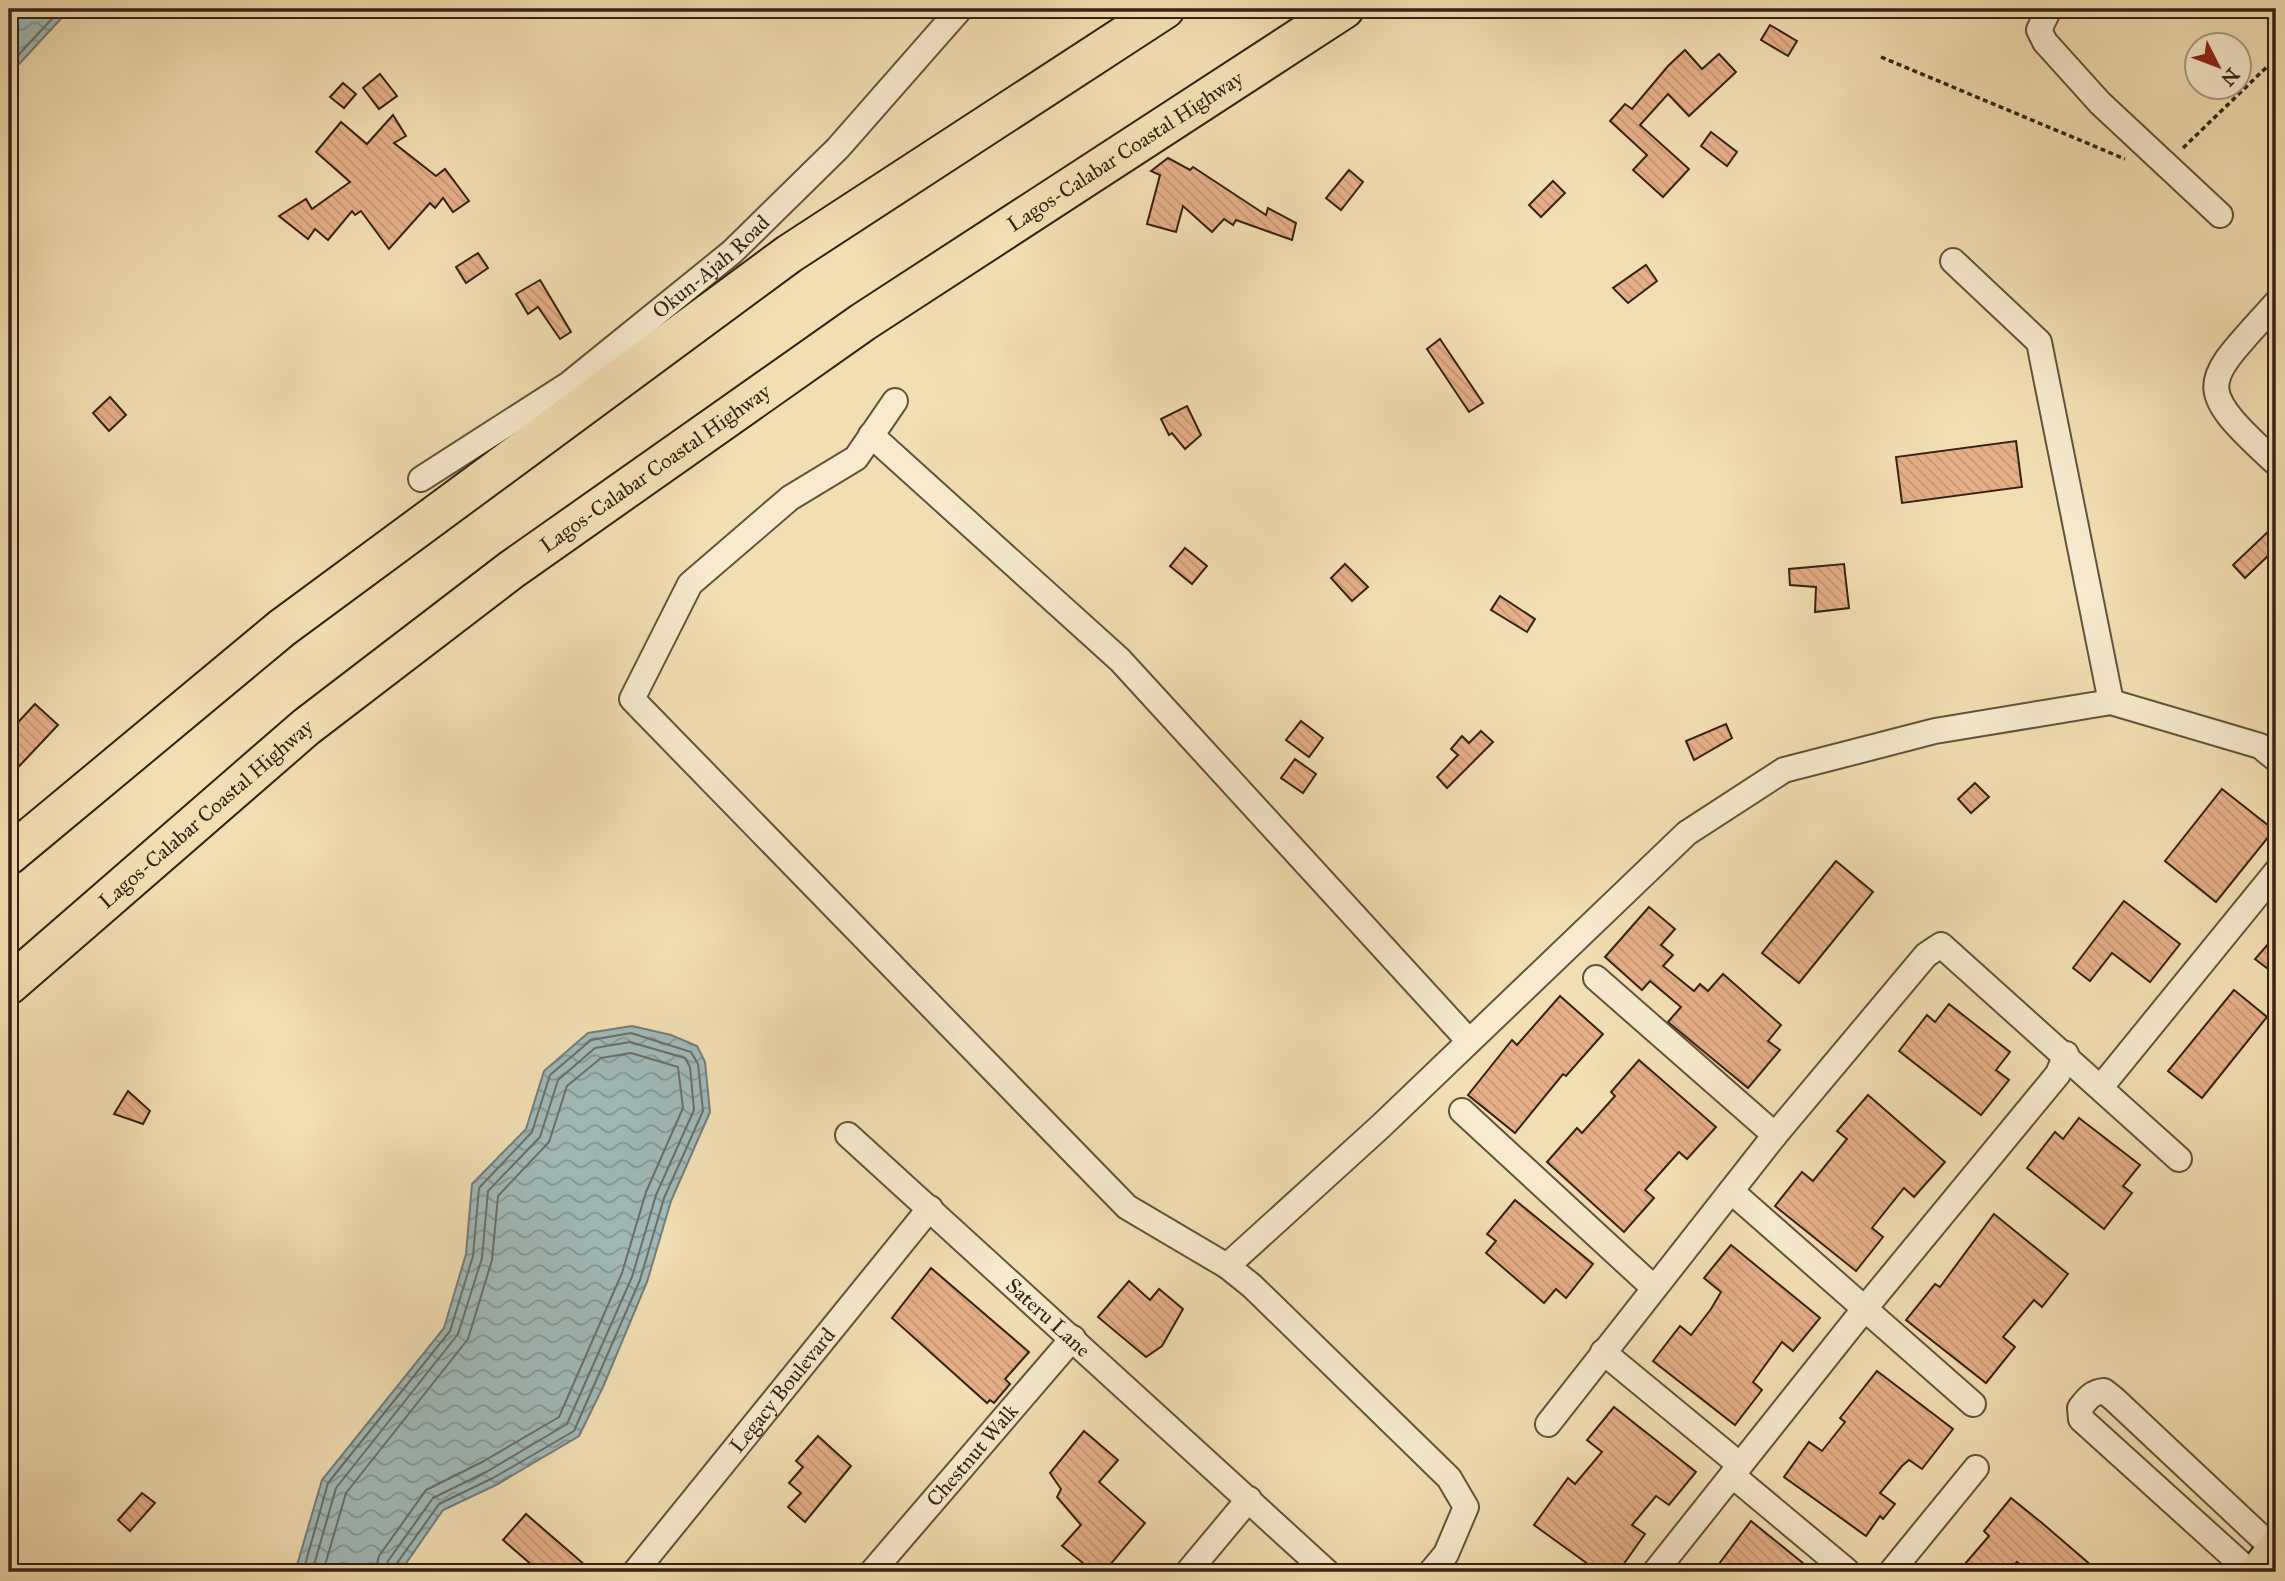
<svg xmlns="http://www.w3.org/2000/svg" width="2285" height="1581" viewBox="0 0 2285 1581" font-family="'IM FELL Great Primer',serif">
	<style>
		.water { fill: url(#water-waves); stroke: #757d76; stroke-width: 2 }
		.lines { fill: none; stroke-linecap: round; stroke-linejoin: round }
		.shore { stroke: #6a6e65; stroke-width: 2 }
		.building { fill: url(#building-back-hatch); stroke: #342312; stroke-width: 2 }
		.minor-casing { stroke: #64523a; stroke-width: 28 }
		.primary-casing { stroke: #342312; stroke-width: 42 }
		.trunk-casing { stroke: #342312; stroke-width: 42 }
		.path { stroke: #342312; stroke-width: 3.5; stroke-dasharray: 5 3.5; stroke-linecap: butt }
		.minor { stroke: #f7eace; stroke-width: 24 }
		.primary { stroke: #f2deb3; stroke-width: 38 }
		.trunk { stroke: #f2deb3; stroke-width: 38 }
		.labels { text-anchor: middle; stroke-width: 6; stroke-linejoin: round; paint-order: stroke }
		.street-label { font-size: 21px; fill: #342312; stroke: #f7eace }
	</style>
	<defs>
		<pattern id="water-waves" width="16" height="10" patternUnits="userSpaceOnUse" patternTransform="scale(1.75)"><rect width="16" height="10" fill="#a0b9b8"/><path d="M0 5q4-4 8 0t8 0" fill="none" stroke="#839694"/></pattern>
		<pattern id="building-back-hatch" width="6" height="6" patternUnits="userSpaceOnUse" patternTransform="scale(1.75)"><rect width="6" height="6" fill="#e5af89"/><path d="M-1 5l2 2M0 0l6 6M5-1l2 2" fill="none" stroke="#c59675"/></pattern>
	</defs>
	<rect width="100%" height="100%" fill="#f2deb3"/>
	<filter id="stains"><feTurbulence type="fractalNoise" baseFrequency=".00286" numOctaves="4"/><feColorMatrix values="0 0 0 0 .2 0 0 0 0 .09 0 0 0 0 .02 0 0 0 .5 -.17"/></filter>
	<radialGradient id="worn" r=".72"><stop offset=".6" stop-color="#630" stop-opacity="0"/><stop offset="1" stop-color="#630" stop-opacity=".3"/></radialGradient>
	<g class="water">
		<path d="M 9,9 L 70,9 L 9,75 Z"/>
		<path d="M 632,1026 L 671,1035 L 697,1046 L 705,1062 L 710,1112 L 671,1201 L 647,1282 L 603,1387 L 579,1436 L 496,1485 L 443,1510 L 400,1572 L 295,1572 L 322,1480 L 444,1328 L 466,1254 L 472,1184 L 526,1129 L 544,1071 L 588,1033 Z"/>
	</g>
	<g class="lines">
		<g class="shore">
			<path d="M 9,65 L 61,9"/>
			<path d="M 303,1572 L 328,1483 L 450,1331 L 473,1256 L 479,1188 L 532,1132 L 550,1075 L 591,1040 L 631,1033 L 691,1052 L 698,1064 L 703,1111 L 664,1198 L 640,1280 L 574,1431 L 493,1478 L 439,1504 L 395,1566 L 394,1572"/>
			<path d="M 312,1572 L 336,1488 L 458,1334 L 482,1258 L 488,1191 L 540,1137 L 558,1080 L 595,1048 L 630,1042 L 685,1058 L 690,1067 L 694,1110 L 656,1195 L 632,1277 L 567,1424 L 488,1471 L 433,1498 L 388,1561 L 386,1572"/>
			<path d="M 323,1572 L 346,1493 L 468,1339 L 492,1260 L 498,1196 L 549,1142 L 567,1086 L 601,1058 L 631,1053 L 678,1067 L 683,1108 L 646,1192 L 622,1273 L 559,1417 L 484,1461 L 426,1490 L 379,1556 L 375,1572"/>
		</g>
	</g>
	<g class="building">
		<path d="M 1770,25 L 1797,41 L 1788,56 L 1761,40 Z"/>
		<path d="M 1685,50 L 1702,69 L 1719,54 L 1736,72 L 1689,116 L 1668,94 L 1640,125 L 1689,169 L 1663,197 L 1633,170 L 1647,155 L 1610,121 L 1625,104 L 1632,109 L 1668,66 Z"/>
		<path d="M 380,74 L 397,96 L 379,109 L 363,88 Z"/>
		<path d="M 343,83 L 356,94 L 344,108 L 330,97 Z"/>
		<path d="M 393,115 L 406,136 L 394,143 L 436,176 L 445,169 L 469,201 L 453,212 L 443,198 L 435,208 L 430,203 L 389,249 L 361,211 L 355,215 L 352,211 L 328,240 L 315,229 L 308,239 L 279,216 L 306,199 L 312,209 L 350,182 L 316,152 L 341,122 L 367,144 Z"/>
		<path d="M 1711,132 L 1737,152 L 1727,166 L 1701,146 Z"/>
		<path d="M 1168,158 L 1190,170 L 1193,167 L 1266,215 L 1268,208 L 1296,223 L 1292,240 L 1236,220 L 1233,225 L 1224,219 L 1212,232 L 1183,206 L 1176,232 L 1147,224 L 1160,175 L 1151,171 Z"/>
		<path d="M 1349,170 L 1363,182 L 1341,210 L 1326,198 Z"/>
		<path d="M 1553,181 L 1565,193 L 1541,217 L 1529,205 Z"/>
		<path d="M 478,253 L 488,268 L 466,283 L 456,267 Z"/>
		<path d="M 1646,265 L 1657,281 L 1628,303 L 1613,288 Z"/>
		<path d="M 540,280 L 571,332 L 560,339 L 538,307 L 528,314 L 516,294 Z"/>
		<path d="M 1440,339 L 1483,403 L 1469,412 L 1427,349 Z"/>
		<path d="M 110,397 L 126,415 L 109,431 L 93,413 Z"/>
		<path d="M 1187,406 L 1201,435 L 1185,449 L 1172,433 L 1169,435 L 1161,419 Z"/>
		<path d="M 2016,441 L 2022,487 L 1902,503 L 1896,457 Z"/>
		<path d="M 2276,524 L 2276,548 L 2245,578 L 2233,565 Z"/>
		<path d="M 1185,548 L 1207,566 L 1192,584 L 1170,566 Z"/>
		<path d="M 1345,564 L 1368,587 L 1352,601 L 1331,578 Z"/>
		<path d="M 1844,564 L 1849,608 L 1815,612 L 1816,587 L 1790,585 L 1789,569 Z"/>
		<path d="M 1500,596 L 1535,619 L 1527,632 L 1491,610 Z"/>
		<path d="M 35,704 L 58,725 L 9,777 L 9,732 Z"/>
		<path d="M 1301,721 L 1323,738 L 1309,757 L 1286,740 Z"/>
		<path d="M 1726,724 L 1732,738 L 1694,760 L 1686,741 Z"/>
		<path d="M 1481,731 L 1493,742 L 1447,788 L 1437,777 L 1458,755 L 1451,749 L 1462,736 L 1469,743 Z"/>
		<path d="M 1295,759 L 1316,774 L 1303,793 L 1281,778 Z"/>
		<path d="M 1975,783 L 1989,797 L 1971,813 L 1958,799 Z"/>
		<path d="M 2222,789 L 2274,830 L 2216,902 L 2165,861 Z"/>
		<path d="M 1836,861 L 1873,892 L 1799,983 L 1762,953 Z"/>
		<path d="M 2124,901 L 2180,944 L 2150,982 L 2112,953 L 2090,981 L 2073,968 Z"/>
		<path d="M 1649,907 L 1675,929 L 1661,945 L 1673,955 L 1663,966 L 1694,991 L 1700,984 L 1708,991 L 1723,974 L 1781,1025 L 1768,1041 L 1780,1050 L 1748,1088 L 1668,1022 L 1681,1007 L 1650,981 L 1642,990 L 1605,957 Z"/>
		<path d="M 2276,935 L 2276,975 L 2255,959 Z"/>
		<path d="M 2234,990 L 2267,1017 L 2202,1098 L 2168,1071 Z"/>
		<path d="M 1560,996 L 1603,1034 L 1566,1076 L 1563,1074 L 1515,1133 L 1468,1095 L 1512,1040 L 1517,1045 Z"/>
		<path d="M 1949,1004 L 2010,1052 L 1996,1070 L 2009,1080 L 1981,1115 L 1899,1051 L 1927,1015 L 1935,1022 Z"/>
		<path d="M 1639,1060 L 1716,1127 L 1687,1159 L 1679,1152 L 1645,1190 L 1654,1198 L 1624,1232 L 1547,1162 L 1577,1128 L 1582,1133 L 1615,1096 L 1611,1092 Z"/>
		<path d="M 128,1091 L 150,1111 L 143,1124 L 114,1114 Z"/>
		<path d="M 1868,1095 L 1945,1162 L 1914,1197 L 1904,1188 L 1872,1228 L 1883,1237 L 1856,1271 L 1775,1206 L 1802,1172 L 1813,1181 L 1847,1139 L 1837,1131 Z"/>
		<path d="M 2079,1118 L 2140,1165 L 2123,1186 L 2132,1193 L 2104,1229 L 2027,1168 L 2055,1132 L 2063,1139 Z"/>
		<path d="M 1515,1200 L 1593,1264 L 1566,1298 L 1556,1289 L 1544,1303 L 1486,1253 L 1496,1241 L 1487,1234 Z"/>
		<path d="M 1994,1214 L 2068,1274 L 2042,1307 L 2034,1300 L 2003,1337 L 2015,1347 L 1986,1383 L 1906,1320 L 1935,1284 L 1940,1287 Z"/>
		<path d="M 1731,1245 L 1820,1318 L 1793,1351 L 1782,1342 L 1753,1382 L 1762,1390 L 1735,1425 L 1653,1361 L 1680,1326 L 1691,1335 L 1711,1309 L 1721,1292 L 1704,1278 Z"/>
		<path d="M 931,1268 L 1029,1352 L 1005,1379 L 1010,1384 L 994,1403 L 990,1400 L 987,1403 L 892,1318 Z"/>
		<path d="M 1129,1281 L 1150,1300 L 1159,1289 L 1183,1309 L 1162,1346 L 1146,1357 L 1098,1317 Z"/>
		<path d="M 1877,1371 L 1953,1429 L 1922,1469 L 1909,1460 L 1902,1466 L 1880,1493 L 1895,1504 L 1883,1519 L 1880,1516 L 1866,1536 L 1784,1477 L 1809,1442 L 1822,1451 L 1845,1422 L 1840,1418 Z"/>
		<path d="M 1614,1407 L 1696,1472 L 1669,1505 L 1656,1496 L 1632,1525 L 1645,1534 L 1618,1572 L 1599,1572 L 1534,1525 L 1568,1478 L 1575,1484 L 1602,1452 L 1587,1440 Z"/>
		<path d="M 1084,1431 L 1118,1460 L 1099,1482 L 1145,1523 L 1104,1572 L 1094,1572 L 1062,1546 L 1081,1525 L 1057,1497 L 1061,1489 L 1050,1473 Z"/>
		<path d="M 818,1436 L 851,1466 L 805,1522 L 788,1507 L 801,1493 L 789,1483 L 803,1467 L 796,1461 Z"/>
		<path d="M 142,1493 L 155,1503 L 130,1531 L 118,1520 Z"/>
		<path d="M 2011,1498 L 2042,1523 L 2099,1572 L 2029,1572 L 2017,1562 L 2008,1572 L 1958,1572 L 1989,1536 L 1984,1531 Z"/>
		<path d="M 526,1514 L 593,1572 L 540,1572 L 503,1540 Z"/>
		<path d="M 1751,1521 L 1814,1572 L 1713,1572 Z"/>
	</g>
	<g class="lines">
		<g class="minor-casing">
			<g id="minor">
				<path d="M 2049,9 L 2039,30 L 2045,42 L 2100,103 L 2220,215"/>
				<path d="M 1953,261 L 2039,342 L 2111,702"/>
				<path d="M 2276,303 C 2203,385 2190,384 2276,463"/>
				<path d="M 895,401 L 856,458 L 790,498 L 690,584 L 632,699 L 1127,1207 L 1227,1266 L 1252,1286 L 1449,1478 L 1466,1507 L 1446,1554 L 1431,1572"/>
				<path d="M 871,435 L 1120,660 L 1469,1041"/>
				<path id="s1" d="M 421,479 L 569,384 L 732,252 L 838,148 L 960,9"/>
				<path d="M 1596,978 L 1775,1135"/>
				<path d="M 2101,1087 L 2276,872"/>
				<path d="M 1462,1111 L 1654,1288"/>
				<path id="s2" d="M 848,1135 L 1327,1572"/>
				<path d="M 1731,1191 L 1973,1404"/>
				<path d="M 1227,1266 L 1381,1126 L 1687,833 L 1784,770 L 1935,731 L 2111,702 L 2260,746 L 2276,759"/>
				<path d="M 1603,1352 L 1740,1465"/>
				<path d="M 1548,1424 L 1775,1135 L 1926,955 L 1941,945 L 2179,1159"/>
				<path d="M 1732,1475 L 1847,1571"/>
				<path id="s3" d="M 635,1572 L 930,1208"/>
				<path id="s4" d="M 872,1572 L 1073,1338"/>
				<path d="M 1188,1572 L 1249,1499"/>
				<path d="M 1655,1572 L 1866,1307 L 2058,1074 L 2066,1054"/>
				<path d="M 1891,1572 L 1976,1468"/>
				<path d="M 2250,1572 L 2081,1419 L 2080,1408 C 2087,1399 2092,1392 2104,1391 L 2114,1399 L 2276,1551"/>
			</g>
		</g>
		<g class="primary-casing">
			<path id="primary" d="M 2259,1572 L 2276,1550"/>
		</g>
		<g class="trunk-casing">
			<g id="trunk">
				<path d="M 9,855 L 282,628 L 789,254 L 1165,9"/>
				<path id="s5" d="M 9,985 L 306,727 L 511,570 L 863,322 L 1344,9"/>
			</g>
		</g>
		<g class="path">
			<path d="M 1881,57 L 2125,159"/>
			<path d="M 2183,148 L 2276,58"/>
		</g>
		<use href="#minor" class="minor"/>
		<use href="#primary" class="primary"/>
		<use href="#trunk" class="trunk"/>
	</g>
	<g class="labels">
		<g class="street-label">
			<text dy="7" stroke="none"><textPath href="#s5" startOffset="1395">Lagos-Calabar Coastal Highway</textPath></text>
			<text dy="7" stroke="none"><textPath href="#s1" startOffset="360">Okun-Ajah Road</textPath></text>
			<text dy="7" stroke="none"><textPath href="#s5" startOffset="828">Lagos-Calabar Coastal Highway</textPath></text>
			<text dy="7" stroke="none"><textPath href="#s5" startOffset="261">Lagos-Calabar Coastal Highway</textPath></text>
			<text dy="7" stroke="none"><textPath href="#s2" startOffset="271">Sateru Lane</textPath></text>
			<text dy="7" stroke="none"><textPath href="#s3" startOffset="234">Legacy Boulevard</textPath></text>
			<text dy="7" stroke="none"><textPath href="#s4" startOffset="154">Chestnut Walk</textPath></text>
		</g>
	</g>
	<rect width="2285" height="1581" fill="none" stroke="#f2deb3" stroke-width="35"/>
	<rect x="10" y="10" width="2264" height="1560" fill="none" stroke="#342312" stroke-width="3.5"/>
	<rect x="18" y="18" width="2250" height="1546" fill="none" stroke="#342312" stroke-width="2"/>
	<g transform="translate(2218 66) rotate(132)"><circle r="33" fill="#f7eace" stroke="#a99a83" stroke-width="2"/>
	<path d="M0-5L12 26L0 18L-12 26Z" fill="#8f2418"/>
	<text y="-10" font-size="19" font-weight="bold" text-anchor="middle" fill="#342312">N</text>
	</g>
	<rect width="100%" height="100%" filter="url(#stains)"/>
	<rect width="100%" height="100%" fill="url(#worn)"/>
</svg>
